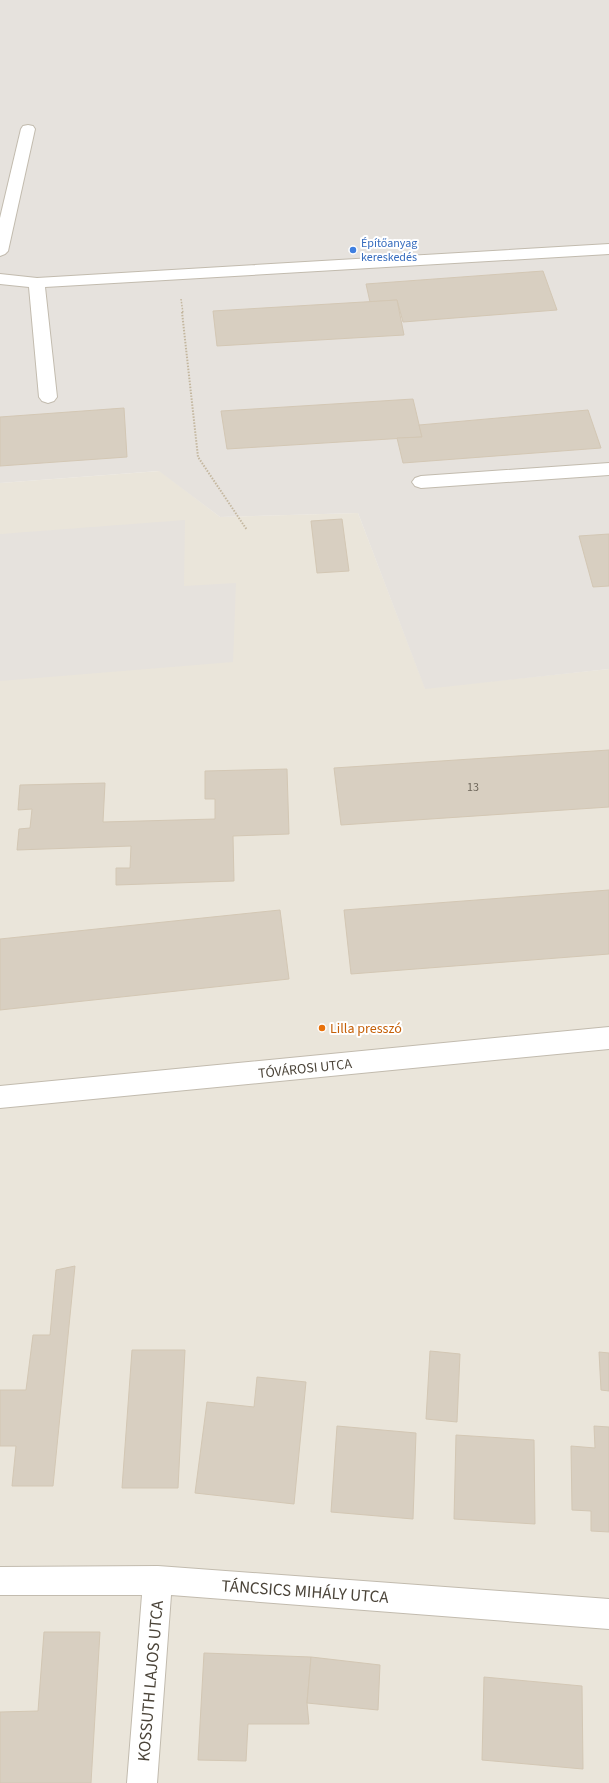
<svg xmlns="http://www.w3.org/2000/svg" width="609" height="1783" viewBox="0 0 609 1783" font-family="'Source Sans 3',sans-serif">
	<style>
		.residential { fill: #eae5da }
		.industrial { fill: #e6e2dd }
		.building { fill: #d8cfc1; stroke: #d3c7b4 }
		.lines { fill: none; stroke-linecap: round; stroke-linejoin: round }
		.minor-casing { stroke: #c2bbae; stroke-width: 2 }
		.path-far1 { stroke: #c4b79f; stroke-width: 1.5; stroke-dasharray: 1.5 1.5; stroke-linecap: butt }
		.path { stroke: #c4b79f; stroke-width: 2; stroke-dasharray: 1.5 1.5; stroke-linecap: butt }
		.minor { fill: #fff; fill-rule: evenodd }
		.shop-dot { fill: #3f7fe0; stroke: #fff; stroke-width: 1.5 }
		.food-dot { fill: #e8710a; stroke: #fff; stroke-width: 1.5 }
		.labels { text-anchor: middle; stroke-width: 4; stroke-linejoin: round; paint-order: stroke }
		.far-shop-label { font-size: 12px; fill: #366cbe; stroke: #fff; text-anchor: start }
		.number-label { font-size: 12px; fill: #6e675b }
		.food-label { font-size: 14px; fill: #c56008; stroke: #fff; text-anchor: start }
		.street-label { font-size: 14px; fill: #4b4439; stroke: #fff }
		.near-street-label { font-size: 17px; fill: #4b4439; stroke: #fff }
	</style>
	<rect width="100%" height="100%" fill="#f6f3ec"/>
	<path class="residential" d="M 160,471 L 220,517 L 358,513 L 425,688 L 609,669 L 609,1783 L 0,1783 L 0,483 Z"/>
	<g class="industrial">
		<path d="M 0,0 L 609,0 L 609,669 L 425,689 L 358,513 L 220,517 L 159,471 L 0,483 Z"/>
		<path d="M 185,520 L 184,586 L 236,583 L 233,662 L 0,681 L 0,534 Z"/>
	</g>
	<g class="building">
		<path d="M 543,271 L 557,310 L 403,322 L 397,300 L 370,302 L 366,284 Z"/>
		<path d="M 397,300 L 404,335 L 217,346 L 213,311 Z"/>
		<path d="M 413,399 L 422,437 L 227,449 L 221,411 Z"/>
		<path d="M 124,408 L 127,457 L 0,466 L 0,417 Z"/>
		<path d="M 588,410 L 601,448 L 403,463 L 397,438 L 422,437 L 419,425 Z"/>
		<path d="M 342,519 L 349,571 L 317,573 L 311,521 Z"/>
		<path d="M 609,534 L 609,586 L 593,587 L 579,536 Z"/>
		<path d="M 609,750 L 609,807 L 341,825 L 334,768 Z"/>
		<path d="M 287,769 L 289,834 L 233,836 L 234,881 L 116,885 L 116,868 L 130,868 L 131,846 L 17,850 L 19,829 L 30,828 L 32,809 L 18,810 L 20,785 L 105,783 L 103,822 L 215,819 L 215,799 L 205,799 L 205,771 Z"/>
		<path d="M 609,890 L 609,954 L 351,974 L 344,910 Z"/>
		<path d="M 280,910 L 289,979 L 0,1010 L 0,939 Z"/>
		<path d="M 75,1266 L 53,1486 L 12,1486 L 16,1446 L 0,1446 L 0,1390 L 26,1390 L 33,1335 L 50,1335 L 56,1270 Z"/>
		<path d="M 132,1350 L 185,1350 L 178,1488 L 122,1488 Z"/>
		<path d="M 430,1351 L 460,1354 L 457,1422 L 426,1419 Z"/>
		<path d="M 599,1352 L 609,1353 L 609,1391 L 601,1390 Z"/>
		<path d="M 257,1377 L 306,1382 L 294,1504 L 195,1493 L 207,1402 L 254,1407 Z"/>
		<path d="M 337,1426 L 416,1433 L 413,1519 L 331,1512 Z"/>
		<path d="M 594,1426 L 609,1427 L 609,1532 L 591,1531 L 591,1511 L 572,1510 L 571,1446 L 595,1448 Z"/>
		<path d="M 456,1435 L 534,1440 L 535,1524 L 454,1519 Z"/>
		<path d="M 44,1632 L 100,1632 L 91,1783 L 0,1783 L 0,1712 L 38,1711 Z"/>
		<path d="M 204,1653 L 311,1657 L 307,1703 L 309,1724 L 248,1724 L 246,1761 L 198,1760 Z"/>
		<path d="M 311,1657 L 380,1665 L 378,1710 L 307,1703 Z"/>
		<path d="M 484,1677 L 582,1686 L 583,1769 L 482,1760 Z"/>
	</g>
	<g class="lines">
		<g class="minor-casing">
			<g id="minor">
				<path d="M 28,125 L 33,126 L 35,129 L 8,251 L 5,254 L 0,256 L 0,218 L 21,129 L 23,126 Z"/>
				<path d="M 609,244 L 609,254 L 45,287 L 57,397 L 54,401 L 48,403 L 42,401 L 39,397 L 29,287 L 0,284 L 0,274 L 37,278 Z"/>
				<path d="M 609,463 L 609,475 L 421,488 L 415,486 L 412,482 L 415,478 L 421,476 Z"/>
				<path d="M 609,1027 L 609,1049 L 0,1108 L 0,1086 Z"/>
				<path d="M 158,1566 L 609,1599 L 609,1629 L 171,1595 L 157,1783 L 127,1783 L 142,1595 L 0,1595 L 0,1567 Z"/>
			</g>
		</g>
		<path class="path-far1" d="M 181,299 L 183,313"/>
		<path class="path" d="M 182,312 L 198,457 L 247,530"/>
		<use href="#minor" class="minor"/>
	</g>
	<circle class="shop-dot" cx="353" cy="250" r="4"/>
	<circle class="food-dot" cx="322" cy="1028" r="4"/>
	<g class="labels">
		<g class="far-shop-label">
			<text x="361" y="247">Építőanyag<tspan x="361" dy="14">kereskedés</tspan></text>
		</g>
		<g class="number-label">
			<text x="473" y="791">13</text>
		</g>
		<g class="food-label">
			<text x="330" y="1033">Lilla presszó</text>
		</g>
		<g class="street-label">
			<text transform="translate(305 1068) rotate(-6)" y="5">TÓVÁROSI UTCA</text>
		</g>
		<g class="near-street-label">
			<text transform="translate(305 1591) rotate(4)" y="6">TÁNCSICS MIHÁLY UTCA</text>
			<text transform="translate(150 1681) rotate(-85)" y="6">KOSSUTH LAJOS UTCA</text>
		</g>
	</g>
</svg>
